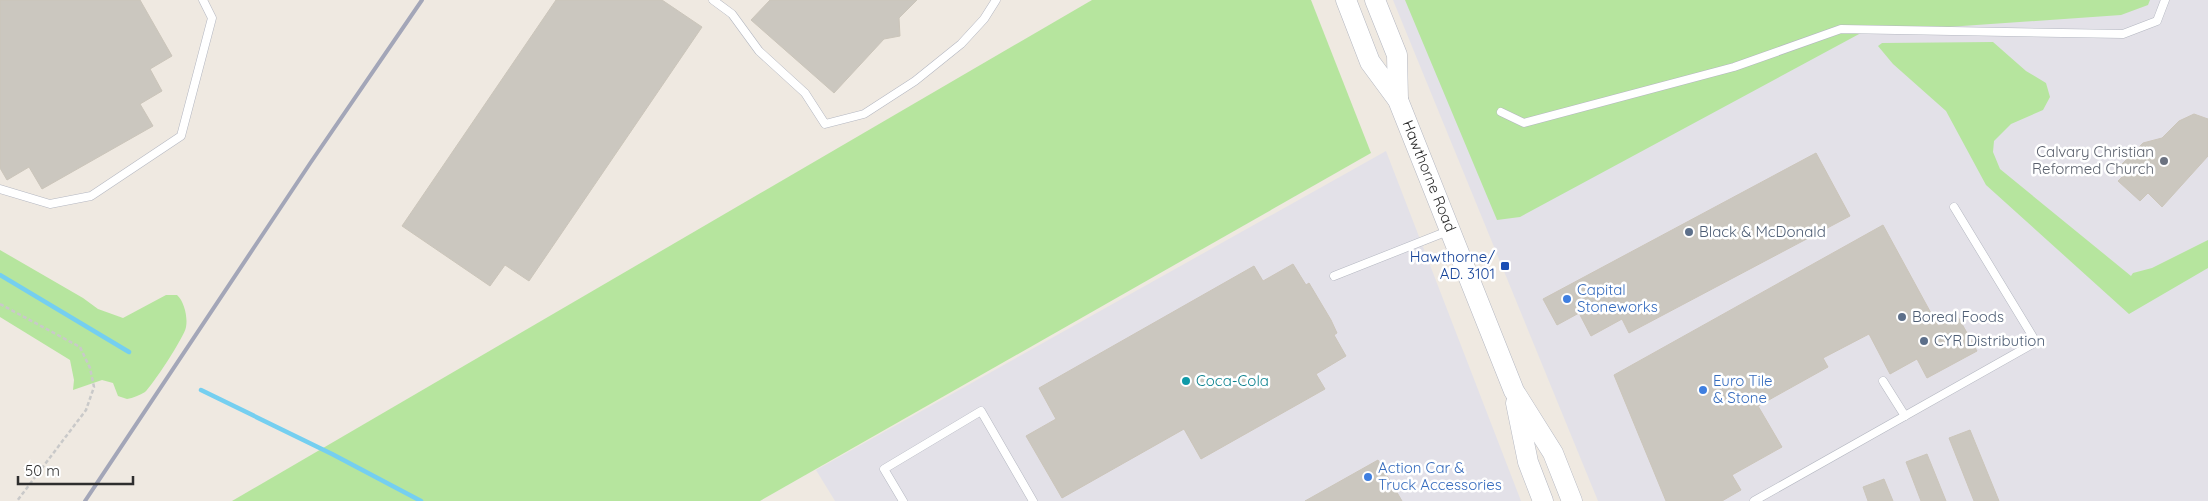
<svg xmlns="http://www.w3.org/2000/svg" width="2208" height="501" viewBox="0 0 2208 501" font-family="Quicksand,sans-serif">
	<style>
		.industrial { fill: #e3e1e8 }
		.green { fill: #b6e59e }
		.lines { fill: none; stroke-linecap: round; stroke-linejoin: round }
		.stream { stroke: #75cff0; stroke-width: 4.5 }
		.building { fill: #cbc7bf; stroke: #cbc5ba }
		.service-casing { stroke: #b4b7c1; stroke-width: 9 }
		.secondary-casing { stroke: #b4b7c1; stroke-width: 21 }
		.path { stroke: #c9c9c9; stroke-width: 2.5; stroke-dasharray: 4 2.5; stroke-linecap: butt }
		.service { stroke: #fff; stroke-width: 8 }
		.secondary { stroke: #fff; stroke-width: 20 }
		.rail { stroke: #a3a6b8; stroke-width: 4 }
		.worship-dot { fill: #6b7280; stroke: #fff; stroke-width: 2 }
		.service-dot { fill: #5c6f8a; stroke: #fff; stroke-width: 2 }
		.transit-dot { fill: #1a4fb4; stroke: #fff; stroke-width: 2 }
		.shop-dot { fill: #3f7fe0; stroke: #fff; stroke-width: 2 }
		.culture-dot { fill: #0f9aa8; stroke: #fff; stroke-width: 2 }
		.labels { text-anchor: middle; stroke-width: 5; stroke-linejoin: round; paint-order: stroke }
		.worship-label { font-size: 15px; fill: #5b616d; stroke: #fff; text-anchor: end }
		.street-label { font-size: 15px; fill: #2e2e2e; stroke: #fff }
		.service-label { font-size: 15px; fill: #4e5e75; stroke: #fff; text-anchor: start }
		.transit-label { font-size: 15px; fill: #164399; stroke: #fff; text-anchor: end }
		.shop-label { font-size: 15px; fill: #366cbe; stroke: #fff; text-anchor: start }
		.culture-label { font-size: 15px; fill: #0d838f; stroke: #fff; text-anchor: start }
	</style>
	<rect width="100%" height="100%" fill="#efe9e1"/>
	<g class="industrial">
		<path d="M 1393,0 L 2208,0 L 2208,501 L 1598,501 Z"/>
		<path d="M 1386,151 L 1521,501 L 835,501 L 816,470 Z"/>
	</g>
	<g class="green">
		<path d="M 1092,0 L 1311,0 L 1371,153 L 760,501 L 232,501 Z"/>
		<path d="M 1405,0 L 2150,0 L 2148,5 L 2121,15 L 1861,33 L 1520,217 L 1497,220 Z"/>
		<path d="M 1993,42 L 2026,71 L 2046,83 L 2050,97 L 2043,110 L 2011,124 L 1994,141 L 1993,152 L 2000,169 L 2131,276 L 2133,273 L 2152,268 L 2208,240 L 2208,268 L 2129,314 L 1986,185 L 1946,111 L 1893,64 L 1878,46 L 1882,43 Z"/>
		<path d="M 0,250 L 83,298 L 98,309 L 123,318 L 166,295 L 177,295 C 184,301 188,317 186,327 C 185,336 152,386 145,392 C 140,395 133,398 127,399 L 118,396 L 113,383 L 102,380 L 73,390 L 74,380 L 70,360 L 0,317 Z"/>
	</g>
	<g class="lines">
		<g class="stream">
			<path d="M 0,275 L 129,352"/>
			<path d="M 201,390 L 332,454 L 421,501"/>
		</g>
	</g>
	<g class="building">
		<path d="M 0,0 L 140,0 L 172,56 L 150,69 L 162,91 L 140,104 L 153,126 L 42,189 L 29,167 L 7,180 L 0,168 Z"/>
		<path d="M 556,0 L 662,0 L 702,27 L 529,281 L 505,265 L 490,286 L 402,226 Z"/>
		<path d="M 770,0 L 917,0 L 899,18 L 900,36 L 884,39 L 834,93 L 751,20 Z"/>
		<path d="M 2194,114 L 2208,119 L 2208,156 L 2162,207 L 2148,193 L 2140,201 L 2118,181 L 2126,173 L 2120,166 L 2143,143 L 2162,138 L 2179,121 Z"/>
		<path d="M 1816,153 L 1850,216 L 1629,333 L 1622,319 L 1591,336 L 1579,313 L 1557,325 L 1543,299 Z"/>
		<path d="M 1883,225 L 1938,326 L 1957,315 L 1977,351 L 1927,378 L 1917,359 L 1890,374 L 1869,334 L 1823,358 L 1828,367 L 1758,406 L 1782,447 L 1732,475 L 1741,490 L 1722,501 L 1666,501 L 1614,375 Z"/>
		<path d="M 1293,264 L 1306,285 L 1309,283 L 1331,320 L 1337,333 L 1334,335 L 1346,356 L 1316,374 L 1325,389 L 1201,459 L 1184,429 L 1062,498 L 1026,436 L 1056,419 L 1039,388 L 1254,266 L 1263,281 Z"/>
		<path d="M 1970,430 L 1999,501 L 1974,501 L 1949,438 Z"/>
		<path d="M 1927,454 L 1946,501 L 1921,501 L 1906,462 Z"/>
		<path d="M 1378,460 L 1402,501 L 1305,501 Z"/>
		<path d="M 1884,479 L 1893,501 L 1868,501 L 1863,487 Z"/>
	</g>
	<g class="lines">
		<g class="service-casing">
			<g id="service">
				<path d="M 713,0 L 732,14 L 759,51 L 805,93 L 825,124 L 864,114 L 915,81 L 961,44 L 984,19 L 996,0"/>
				<path d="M 1501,112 L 1524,123 L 1734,67 L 1841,29 L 2123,34 L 2157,21 L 2165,0"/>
				<path d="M 0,189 L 50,204 L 91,196 L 181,136 L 212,18 L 203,0"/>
				<path d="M 1334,276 L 1448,231"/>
				<path d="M 1883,381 L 1905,416"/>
				<path d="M 903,501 L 884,469 L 981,411 L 1033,501"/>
				<path d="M 1754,501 L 2036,342 L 1954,207"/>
			</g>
		</g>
		<g class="secondary-casing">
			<g id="secondary">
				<path d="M 1346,0 L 1370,62 L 1398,100 L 1514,391 L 1553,453 L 1572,501"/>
				<path d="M 1375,0 L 1397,55 L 1398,100"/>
				<path d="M 1516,403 L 1528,462 L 1543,501"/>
			</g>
		</g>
		<path class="path" d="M 0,304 L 80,347 L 90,368 L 94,387 L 86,410 L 17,501"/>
		<use href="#service" class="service"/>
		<use href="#secondary" class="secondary"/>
		<path class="rail" d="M 85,501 L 311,162 L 422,0"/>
	</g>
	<circle class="worship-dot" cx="2164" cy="161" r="5"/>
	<g class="service-dot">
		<circle cx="1689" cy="232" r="5"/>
		<circle cx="1902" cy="317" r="5"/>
		<circle cx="1924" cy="341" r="5"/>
	</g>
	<rect class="transit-dot" x="1500" y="261" width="10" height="10" rx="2.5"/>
	<g class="shop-dot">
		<circle cx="1567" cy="299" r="5"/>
		<circle cx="1703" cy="390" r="5"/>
		<circle cx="1368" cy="477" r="5"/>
	</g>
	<circle class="culture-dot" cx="1186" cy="381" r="5"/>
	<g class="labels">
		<g class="worship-label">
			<text x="2154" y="157">Calvary Christian<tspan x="2154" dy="17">Reformed Church</tspan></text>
		</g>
		<g class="street-label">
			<text transform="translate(1429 176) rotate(68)" y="5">Hawthorne Road</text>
		</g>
		<g class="service-label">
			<text x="1699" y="237">Black &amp; McDonald</text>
			<text x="1912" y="322">Boreal Foods</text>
			<text x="1934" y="346">CYR Distribution</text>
		</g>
		<g class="transit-label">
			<text x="1495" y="262">Hawthorne/<tspan x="1495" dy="17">AD. 3101</tspan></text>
		</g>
		<g class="shop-label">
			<text x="1577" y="295">Capital<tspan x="1577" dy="17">Stoneworks</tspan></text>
			<text x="1713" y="386">Euro Tile<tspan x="1713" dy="17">&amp; Stone</tspan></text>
			<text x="1378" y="473">Action Car &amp;<tspan x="1378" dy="17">Truck Accessories</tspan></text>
		</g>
		<g class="culture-label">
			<text x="1196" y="386">Coca-Cola</text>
		</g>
	</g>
	<path d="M18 476v8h115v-8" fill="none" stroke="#2e2e2e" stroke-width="2.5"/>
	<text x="25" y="476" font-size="15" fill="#2e2e2e" stroke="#ffffff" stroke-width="4" paint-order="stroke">50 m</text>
</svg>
